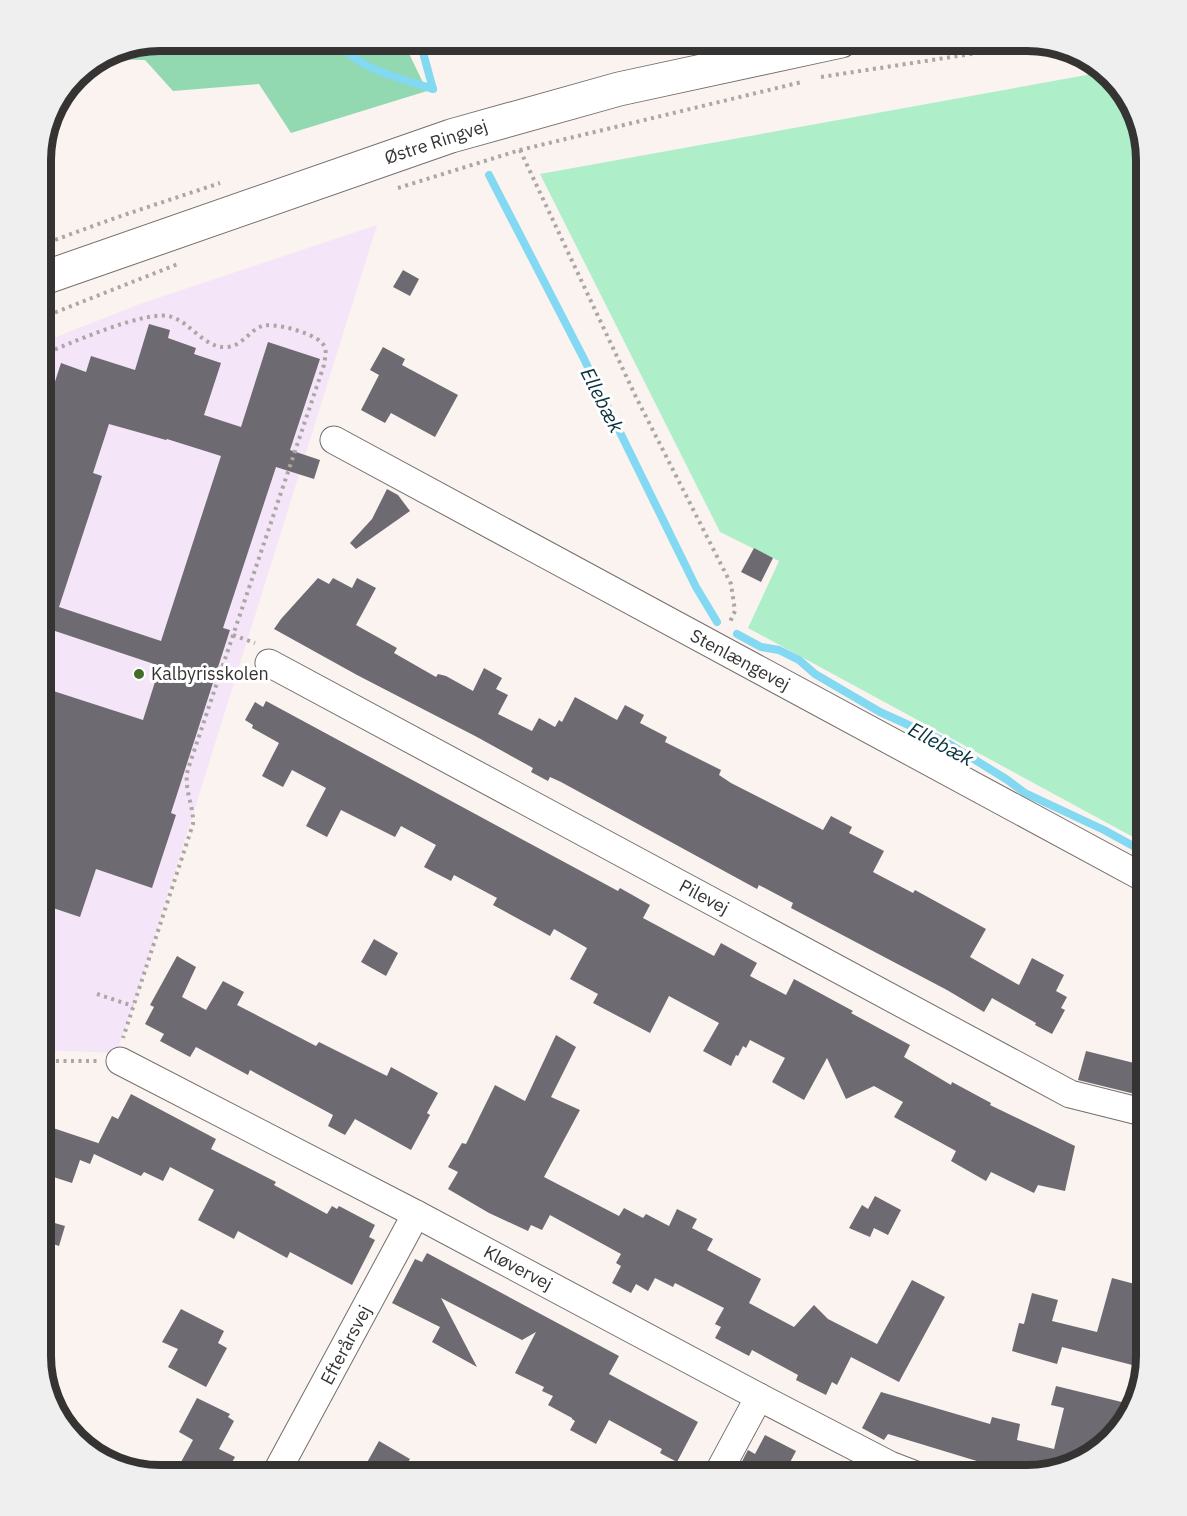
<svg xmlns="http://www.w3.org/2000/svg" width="1187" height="1516" viewBox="0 0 1187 1516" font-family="'IBM Plex Sans',sans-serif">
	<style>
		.education { fill: #f4e5f8 }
		.green { fill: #aeeec9 }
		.forest { fill: #92d8b1 }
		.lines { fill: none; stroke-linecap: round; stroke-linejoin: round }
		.stream { stroke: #82d9f1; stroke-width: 8 }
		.building { fill: #6d6b71; fill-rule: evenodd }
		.minor-casing { stroke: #746e6b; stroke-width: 29 }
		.tertiary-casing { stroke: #746e6b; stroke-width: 35 }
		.path { stroke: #aca7a4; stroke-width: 4; stroke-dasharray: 3 4.5; stroke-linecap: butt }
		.minor { stroke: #fff; stroke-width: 27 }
		.tertiary { stroke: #fff; stroke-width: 33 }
		.poi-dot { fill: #446d29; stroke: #fff; stroke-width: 2 }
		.labels { text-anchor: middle; stroke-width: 6; stroke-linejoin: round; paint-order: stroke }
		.street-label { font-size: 18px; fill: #363433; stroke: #fff }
		.poi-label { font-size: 18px; fill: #363433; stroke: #fff; text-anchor: start }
		.water-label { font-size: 20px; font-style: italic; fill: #08333d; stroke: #fff }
		.rim { fill: none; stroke: #363433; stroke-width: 8 }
	</style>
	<rect width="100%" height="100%" fill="#faf3ef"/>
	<path class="education" d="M 377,225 L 133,1006 L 116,1053 L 41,1050 L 41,343 L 140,304 Z"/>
	<path class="green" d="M 1103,72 L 1127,94 L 1146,160 L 1146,844 L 748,628 L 779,561 L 720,532 L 540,174 Z"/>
	<path class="forest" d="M 160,41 L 403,41 L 427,91 L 291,133 L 259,84 L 173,91 L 145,60 L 100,59 L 114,49 Z"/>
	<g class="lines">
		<g class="stream">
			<path d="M 337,41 C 357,70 401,78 433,89"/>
			<path d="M 422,49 L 433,89"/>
			<path d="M 489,175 L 583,357 L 696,587 L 717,622"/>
			<path d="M 737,634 L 761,647 L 779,650 L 799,660 L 815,674 L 880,712 L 946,742 L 1006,779 L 1025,793 L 1104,830 L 1146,853"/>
		</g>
	</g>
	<g class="building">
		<path d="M 403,270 L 419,279 L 410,296 L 393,287 Z"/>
		<path d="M 149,324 L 170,330 L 168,338 L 196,348 L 194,354 L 221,363 L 204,415 L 241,427 L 268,342 L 320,359 L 290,450 L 320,460 L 314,479 L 276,467 L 223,628 L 230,630 L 171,813 L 176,815 L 152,888 L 96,869 L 80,917 L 41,904 L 41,687 L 143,720 L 160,666 L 52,630 L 45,651 L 41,651 L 41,425 L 61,363 L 86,372 L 91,356 L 135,370 ZM 109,424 L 166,440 L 167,439 L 221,456 L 161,641 L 59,607 L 102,476 L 93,473 Z"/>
		<path d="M 383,347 L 405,359 L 402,365 L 458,395 L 435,437 L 391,413 L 385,423 L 361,410 L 379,375 L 370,370 Z"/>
		<path d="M 387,489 L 398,495 L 410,511 L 356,549 L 350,543 L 372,519 Z"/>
		<path d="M 754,548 L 773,558 L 761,582 L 741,572 Z"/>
		<path d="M 318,578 L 329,584 L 333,578 L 352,588 L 357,578 L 376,588 L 356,625 L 397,648 L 394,653 L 436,677 L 438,674 L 446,676 L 473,691 L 484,668 L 502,678 L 496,689 L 508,695 L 498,714 L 532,731 L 539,718 L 555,727 L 559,720 L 562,722 L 575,697 L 617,720 L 625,705 L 644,715 L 640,723 L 667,737 L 665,742 L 721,770 L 719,775 L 731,783 L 823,830 L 831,816 L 852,827 L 849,833 L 884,851 L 873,872 L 913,893 L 915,890 L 986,929 L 970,957 L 1019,985 L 1032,958 L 1064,975 L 1056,991 L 1067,997 L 1061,1008 L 1065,1010 L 1052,1034 L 1035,1025 L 1036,1023 L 992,998 L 984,1012 L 947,990 L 791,908 L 793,903 L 759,885 L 757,889 L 561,782 L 550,777 L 548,781 L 531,772 L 533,768 L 477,737 L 357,675 L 274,629 L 281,619 Z"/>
		<path d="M 266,701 L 618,891 L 620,888 L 650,905 L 643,918 L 714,956 L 721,943 L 757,963 L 750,976 L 786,995 L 794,979 L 853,1011 L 851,1013 L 910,1045 L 904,1057 L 951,1085 L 952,1082 L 991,1103 L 990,1105 L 1075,1146 L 1065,1191 L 1038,1185 L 1034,1193 L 991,1172 L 986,1181 L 951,1161 L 956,1151 L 894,1117 L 903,1102 L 874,1086 L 846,1099 L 827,1058 L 804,1100 L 772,1082 L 785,1058 L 750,1040 L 746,1048 L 743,1046 L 738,1056 L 736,1055 L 731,1066 L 703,1051 L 719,1023 L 669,996 L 650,1033 L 593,1003 L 598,994 L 570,979 L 587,948 L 554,929 L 550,936 L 493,905 L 497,898 L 454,875 L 451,881 L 424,867 L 436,845 L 401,826 L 395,837 L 341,810 L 327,837 L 306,826 L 326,788 L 292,770 L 283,787 L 262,776 L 279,743 L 252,728 L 253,725 L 245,720 L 255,702 L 263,707 Z"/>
		<path d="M 374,939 L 398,953 L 386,976 L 361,962 Z"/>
		<path d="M 177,956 L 196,967 L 182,997 L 206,1010 L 223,981 L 244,992 L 237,1005 L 316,1046 L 319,1042 L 387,1076 L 391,1067 L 438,1093 L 427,1113 L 430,1115 L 411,1150 L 355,1119 L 345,1135 L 328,1126 L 333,1115 L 250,1070 L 248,1075 L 196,1047 L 190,1057 L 160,1041 L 164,1034 L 145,1024 L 154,1007 L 150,1005 Z"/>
		<path d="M 556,1035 L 576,1047 L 551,1097 L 580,1110 L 544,1177 L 619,1216 L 624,1208 L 643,1218 L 646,1214 L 669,1226 L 677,1209 L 697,1219 L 692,1228 L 713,1239 L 707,1250 L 761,1279 L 749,1303 L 794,1327 L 814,1305 L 828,1319 L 877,1344 L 912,1280 L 945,1297 L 899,1382 L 851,1357 L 837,1385 L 832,1382 L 826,1395 L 796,1380 L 798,1375 L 752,1350 L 749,1356 L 715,1338 L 721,1327 L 715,1324 L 724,1308 L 675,1283 L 673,1287 L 655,1278 L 648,1291 L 636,1284 L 631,1293 L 612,1283 L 621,1266 L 616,1263 L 621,1254 L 550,1215 L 542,1230 L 531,1225 L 528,1231 L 489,1213 L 448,1189 L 458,1172 L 448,1167 L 462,1143 L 466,1144 L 495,1085 L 525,1101 Z"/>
		<path d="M 1086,1051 L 1146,1066 L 1146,1082 L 1135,1094 L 1078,1080 Z"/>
		<path d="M 131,1094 L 216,1139 L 211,1149 L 276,1182 L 274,1185 L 327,1214 L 332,1206 L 337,1209 L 339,1206 L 375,1225 L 369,1237 L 375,1240 L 352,1285 L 290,1252 L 287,1258 L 238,1231 L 234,1239 L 198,1220 L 214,1190 L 170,1167 L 163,1181 L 144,1172 L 141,1176 L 94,1154 L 90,1164 L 80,1160 L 72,1183 L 41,1173 L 41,1124 L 98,1143 L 98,1144 L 112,1116 L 118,1119 Z"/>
		<path d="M 875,1196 L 901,1210 L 888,1235 L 874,1228 L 870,1237 L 849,1228 L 862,1205 L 868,1209 Z"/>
		<path d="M 41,1219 L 65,1226 L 59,1246 L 41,1240 Z"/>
		<path d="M 427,1253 L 619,1356 L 609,1374 L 698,1422 L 677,1462 L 660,1453 L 662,1449 L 609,1420 L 596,1444 L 570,1430 L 575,1421 L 572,1419 L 572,1418 L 548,1405 L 553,1396 L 542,1391 L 544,1387 L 515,1373 L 536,1332 L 522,1340 L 441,1298 L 477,1367 L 432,1342 L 440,1327 L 392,1303 L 415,1259 L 422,1262 Z"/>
		<path d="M 1112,1278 L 1146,1287 L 1146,1357 L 1144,1368 L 1062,1347 L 1057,1364 L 1012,1351 L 1019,1323 L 1024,1324 L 1032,1293 L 1058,1300 L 1052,1321 L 1097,1332 Z"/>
		<path d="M 181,1309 L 224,1331 L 218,1343 L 227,1348 L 206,1387 L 168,1367 L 178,1349 L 162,1342 Z"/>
		<path d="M 1056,1386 L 1134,1405 L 1131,1416 L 1093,1456 L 1031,1474 L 980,1462 L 888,1434 L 884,1440 L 862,1428 L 881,1392 L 990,1424 L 992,1417 L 1020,1424 L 1017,1440 L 1054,1449 L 1064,1408 L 1051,1405 Z"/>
		<path d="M 197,1398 L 230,1414 L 228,1417 L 234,1421 L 219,1449 L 235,1457 L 225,1475 L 174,1475 L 193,1440 L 179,1432 Z"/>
		<path d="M 765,1435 L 796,1451 L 786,1470 L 797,1475 L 735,1475 L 748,1450 L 755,1454 Z"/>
		<path d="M 379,1441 L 410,1459 L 400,1475 L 360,1475 Z"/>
	</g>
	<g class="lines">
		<g class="minor-casing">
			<g id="minor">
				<path d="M 334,440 L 1146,879"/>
				<path d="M 269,663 L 1070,1094 L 1146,1113"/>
				<path d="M 120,1061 L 416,1214 L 759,1397 L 890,1465 L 916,1475"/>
				<path d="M 275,1475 L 416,1214"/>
				<path d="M 717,1475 L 759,1397"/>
			</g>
		</g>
		<g class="tertiary-casing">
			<path id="tertiary" d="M 41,279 L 451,136 L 619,89 L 841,41"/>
		</g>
		<g class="path">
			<path d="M 821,77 L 1043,43"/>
			<path d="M 520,150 L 636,397 L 731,584 L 735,611 L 729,624"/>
			<path d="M 398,188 L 520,150 L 802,82"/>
			<path d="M 41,245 L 115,218 L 220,183"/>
			<path d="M 41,318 L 178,264"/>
			<path d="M 41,355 C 67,345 148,308 172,317 C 191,323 205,349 227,347 C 242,346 249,331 262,326 C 273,322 314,333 322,343 C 328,349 325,357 324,365 L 188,769 C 183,789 194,805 193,824 L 123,1038"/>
			<path d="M 233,635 L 255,643"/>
			<path d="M 97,994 L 133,1006"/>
			<path d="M 41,1061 L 97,1061"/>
		</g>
		<use href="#minor" class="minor"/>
		<use href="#tertiary" class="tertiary"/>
	</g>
	<circle class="poi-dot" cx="139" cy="674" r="6"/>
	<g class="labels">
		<g class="street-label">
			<text transform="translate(436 142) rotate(-18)" y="6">Østre Ringvej</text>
			<text transform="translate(740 660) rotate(28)" y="6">Stenlængevej</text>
			<text transform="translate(704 897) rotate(28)" y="6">Pilevej</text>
			<text transform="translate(518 1268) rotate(28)" y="6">Kløvervej</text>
			<text transform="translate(346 1345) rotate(-62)" y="6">Efterårsvej</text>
		</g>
		<g class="poi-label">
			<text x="151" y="680">Kalbyrisskolen</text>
		</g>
		<g class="water-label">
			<text transform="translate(602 400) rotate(63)" y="7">Ellebæk</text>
			<text transform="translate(941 744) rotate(28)" y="7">Ellebæk</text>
		</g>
	</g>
	<path d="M0 0H1187V1516H0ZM160 51H1027A109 109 0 0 1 1136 160V1356A109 109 0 0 1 1027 1465H160A109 109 0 0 1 51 1356V160A109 109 0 0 1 160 51Z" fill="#efefef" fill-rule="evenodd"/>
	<path class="rim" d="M160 51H1027A109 109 0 0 1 1136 160V1356A109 109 0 0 1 1027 1465H160A109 109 0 0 1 51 1356V160A109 109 0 0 1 160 51Z"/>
</svg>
